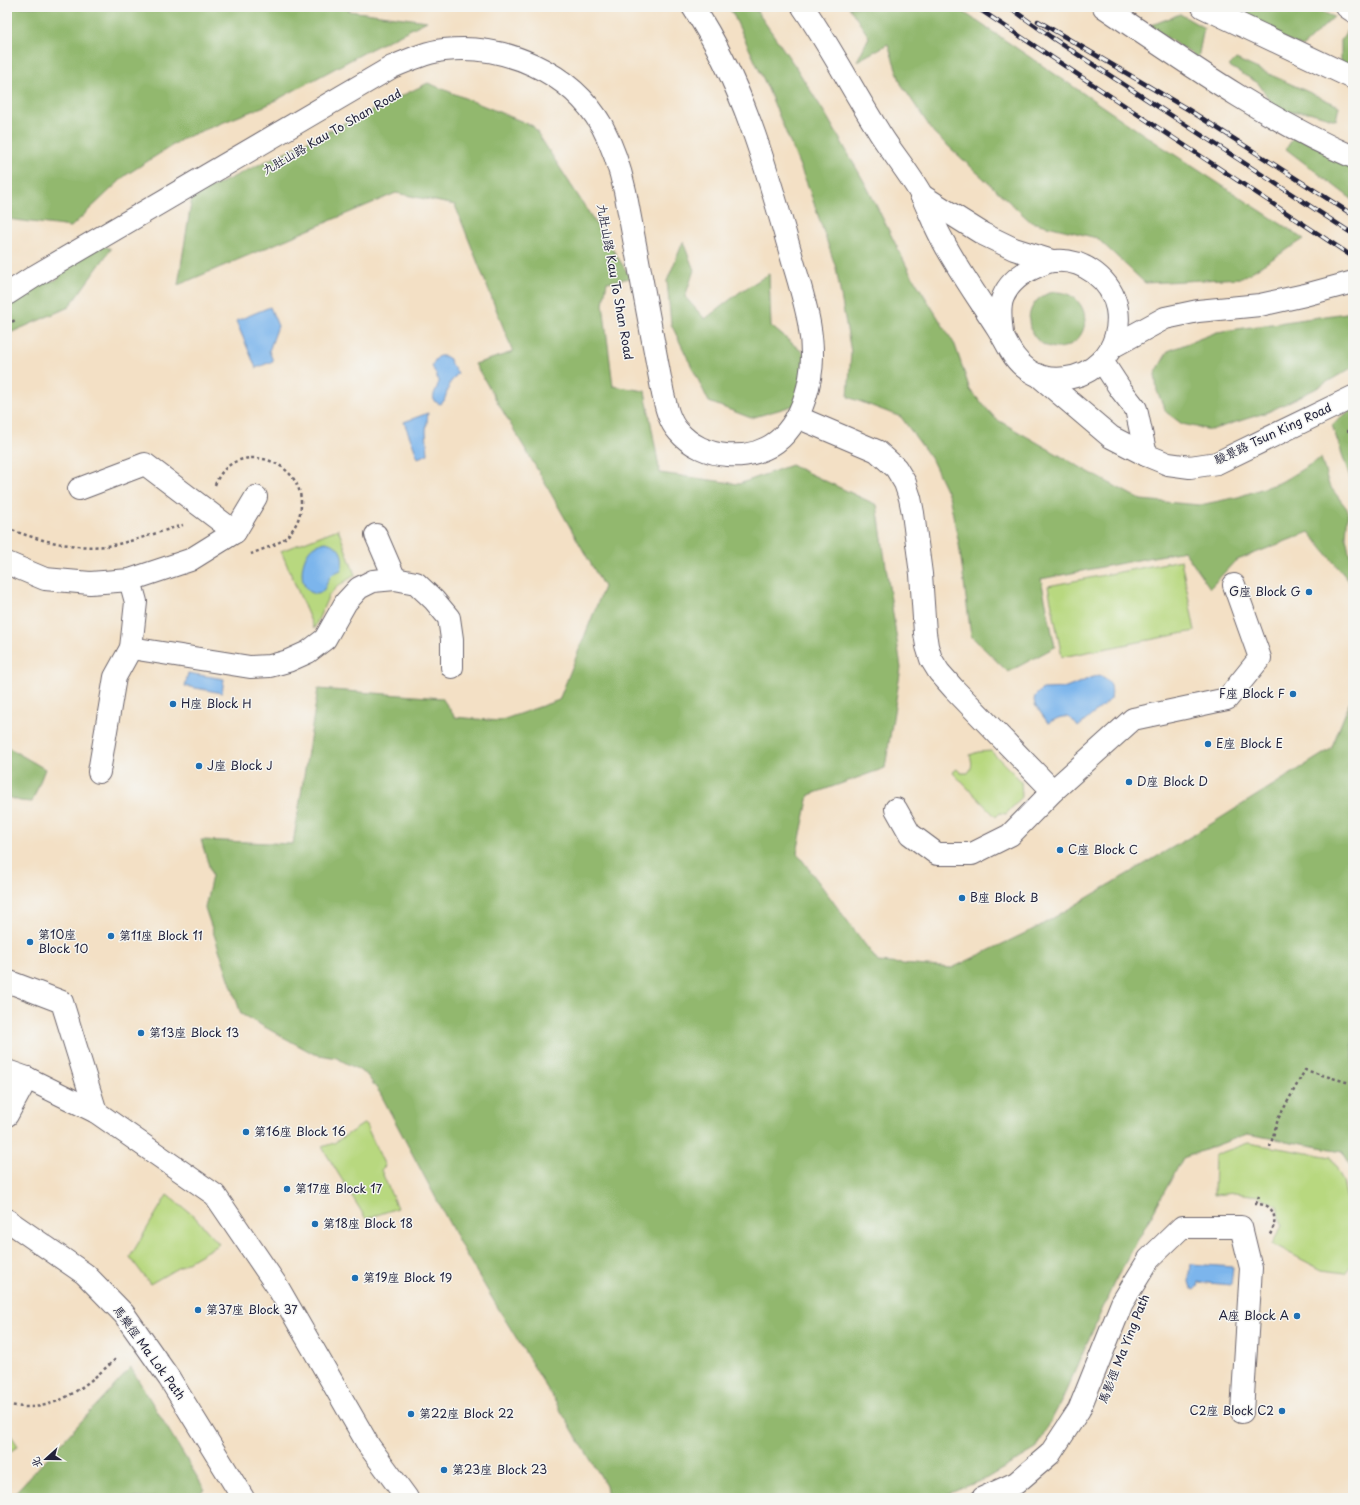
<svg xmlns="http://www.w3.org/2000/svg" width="1360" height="1505" viewBox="0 0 1360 1505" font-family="'Playpen Sans','LXGW WenKai TC',sans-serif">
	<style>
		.green { fill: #b8d87f; stroke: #6d7d5d }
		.forest { fill: #92b86e; stroke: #5a6d54 }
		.water { fill: #7bb5ec; stroke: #4e6c94 }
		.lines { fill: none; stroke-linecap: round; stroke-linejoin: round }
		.minor-casing { stroke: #6b646b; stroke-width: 24 }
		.major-casing { stroke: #6b646b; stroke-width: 24 }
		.highway-casing { stroke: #6b646b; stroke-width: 24 }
		.path { stroke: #6b646b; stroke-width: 2.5; stroke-dasharray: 3 3; stroke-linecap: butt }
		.minor { stroke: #fff; stroke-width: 22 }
		.major { stroke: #fff; stroke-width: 22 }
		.highway { stroke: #fff; stroke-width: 22 }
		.rail-casing { stroke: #22223b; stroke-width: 4.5 }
		.rail { stroke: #f6f6f2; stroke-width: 3; stroke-dasharray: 9; stroke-linecap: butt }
		.poi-dot { fill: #1f6fb2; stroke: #f6f6f2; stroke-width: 1.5 }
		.labels { text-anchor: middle; stroke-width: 3; stroke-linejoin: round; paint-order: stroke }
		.street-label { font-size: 12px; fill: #22223b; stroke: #f6f6f2 }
		.poi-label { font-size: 12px; fill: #22223b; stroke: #f6f6f2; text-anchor: start }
	</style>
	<rect width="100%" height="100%" fill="#f6f6f2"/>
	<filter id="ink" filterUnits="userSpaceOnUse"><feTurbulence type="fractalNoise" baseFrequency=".025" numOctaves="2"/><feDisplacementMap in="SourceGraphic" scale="8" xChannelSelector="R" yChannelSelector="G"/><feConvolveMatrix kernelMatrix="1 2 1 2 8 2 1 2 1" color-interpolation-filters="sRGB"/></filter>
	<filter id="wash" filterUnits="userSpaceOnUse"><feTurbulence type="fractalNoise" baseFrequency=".012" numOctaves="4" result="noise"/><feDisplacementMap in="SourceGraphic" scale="16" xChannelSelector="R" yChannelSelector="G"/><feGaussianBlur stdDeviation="0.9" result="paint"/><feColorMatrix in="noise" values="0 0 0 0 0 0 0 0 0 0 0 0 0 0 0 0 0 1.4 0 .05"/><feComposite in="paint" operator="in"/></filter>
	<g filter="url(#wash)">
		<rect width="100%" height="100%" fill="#f3e0c5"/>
		<g class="green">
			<path d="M 338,529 L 355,575 L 338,586 L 329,595 L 314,629 L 281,551 Z"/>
			<path d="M 1181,560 L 1195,631 L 1062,657 L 1048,586 Z"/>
			<path d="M 991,751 L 1021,781 L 1022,797 L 1006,814 L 1000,813 L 996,817 L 952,772 L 957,769 L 961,773 L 968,773 C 973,767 972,762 970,755 L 978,752 Z"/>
			<path d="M 365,1123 L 385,1166 L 381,1170 L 397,1208 L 366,1219 L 322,1147 L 334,1143 Z"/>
			<path d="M 1248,1143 L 1331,1157 L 1343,1181 L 1353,1228 L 1353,1263 L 1345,1273 L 1322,1270 L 1272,1244 L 1282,1226 L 1277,1206 L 1259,1196 L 1235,1193 L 1214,1195 L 1215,1155 Z"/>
			<path d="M 167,1195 L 194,1216 L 219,1244 L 150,1284 L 130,1257 Z"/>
			<path d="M 7,1429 L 18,1446 L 7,1454 Z"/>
		</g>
		<g class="forest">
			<path d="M 7,7 L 349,7 L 349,11 L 427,21 L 369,50 L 267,105 L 184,138 L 126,175 L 71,227 L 7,219 Z"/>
			<path d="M 728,7 L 754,7 L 795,66 L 826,115 L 866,185 L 909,271 L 955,345 L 970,390 L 996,419 L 1085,470 L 1141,500 L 1200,505 L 1238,497 L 1281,482 L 1321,458 L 1329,485 L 1348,510 L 1346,537 L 1353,570 L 1353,586 L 1309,532 L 1235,561 L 1210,588 L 1184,551 L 1041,579 L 1055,647 L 1008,672 L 971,636 L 959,544 L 949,496 L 931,458 L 901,417 L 848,397 L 851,352 L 836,268 L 808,186 L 768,89 L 733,14 Z"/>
			<path d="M 849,7 L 956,7 L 1149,138 L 1304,239 L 1242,278 L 1145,283 L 1097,238 L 1031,222 L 934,133 L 901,84 L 888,44 L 857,61 L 869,37 Z"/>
			<path d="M 1220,7 L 1312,7 L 1334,17 L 1302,47 Z"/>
			<path d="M 1180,14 L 1204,28 L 1198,58 L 1149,26 Z"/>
			<path d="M 1349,27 L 1353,29 L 1353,70 L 1341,65 L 1341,40 Z"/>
			<path d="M 1236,59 L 1339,106 L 1336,120 L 1309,112 L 1278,112 L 1258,83 L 1229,66 Z"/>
			<path d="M 428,83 L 533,126 L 631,278 L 607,282 L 603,304 L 613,386 L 645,391 L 660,473 L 739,484 L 791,465 L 877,505 L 901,668 L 885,768 L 809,795 L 797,853 L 878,962 L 952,968 L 1038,927 L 1195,834 L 1331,749 L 1353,694 L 1353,1169 L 1342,1151 L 1247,1134 L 1183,1158 L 1114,1283 L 1061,1402 L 1036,1449 L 987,1478 L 938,1498 L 608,1498 L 606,1485 L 498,1308 L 464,1251 L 380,1093 L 366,1074 L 337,1058 L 314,1054 L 241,1014 L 205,908 L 212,876 L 201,840 L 293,844 L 318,689 L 442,698 L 455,717 L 499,721 L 559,700 L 604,587 L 537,469 L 475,364 L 513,352 L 455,205 L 396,193 L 178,285 L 192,197 Z"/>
			<path d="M 1294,137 L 1353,161 L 1353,200 L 1286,149 Z"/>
			<path d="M 93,241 L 111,249 L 69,307 L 10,333 L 7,344 L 7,296 L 18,288 L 56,280 Z"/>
			<path d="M 683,242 L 694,270 L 685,297 L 705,319 L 740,292 L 769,274 L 771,326 L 805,354 L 799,404 L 751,418 L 709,402 L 671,324 L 667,281 Z"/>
			<circle cx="1057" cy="320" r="28"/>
			<path d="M 1353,312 L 1353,367 L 1315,389 L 1268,412 L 1211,430 L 1182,424 L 1166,412 L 1157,391 L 1155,374 L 1168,351 L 1217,332 Z"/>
			<path d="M 1353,408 L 1353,486 L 1332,425 Z"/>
			<path d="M 7,747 L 45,769 L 32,802 L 20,801 L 7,797 Z"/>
			<path d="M 131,1368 L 205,1490 L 189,1498 L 10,1498 Z"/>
		</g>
		<g class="water">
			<path d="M 270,307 L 278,326 L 269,351 L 273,361 L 256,368 L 236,321 Z"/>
			<path d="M 439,356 L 445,356 L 450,359 L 451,364 L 458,373 L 450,383 L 444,401 L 440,404 L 434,401 C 432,392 438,390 438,382 C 438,377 434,371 432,366 L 435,360 Z"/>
			<path d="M 428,413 L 426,431 L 428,454 L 418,458 L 404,422 Z"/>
			<path d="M 326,542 C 341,546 345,556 341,570 C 337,572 333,573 330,577 C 327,582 325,592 318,594 C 314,594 311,593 309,591 C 297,581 302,554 314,546 C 318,544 322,543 326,542 Z"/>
			<path d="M 188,673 L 224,679 L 222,693 L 185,686 Z"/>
			<path d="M 1098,675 C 1111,679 1113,686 1111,699 L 1078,727 C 1068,712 1062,716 1048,723 L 1035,705 L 1034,700 L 1035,696 L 1040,691 L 1043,689 L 1066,688 Z"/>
			<path d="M 1191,1264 L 1233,1267 L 1231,1285 L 1198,1282 L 1197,1287 L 1194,1290 L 1191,1288 L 1189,1282 Z"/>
		</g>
	</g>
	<g filter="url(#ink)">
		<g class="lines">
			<g class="minor-casing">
				<g id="minor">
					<path d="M 7,294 L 35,276 L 392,67 C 409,60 426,52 444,50 C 504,43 571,72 602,126 C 613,147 620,168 625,191 L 663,394 C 666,407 669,421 678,431 C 702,460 753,464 781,438 C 797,423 806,399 810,378 C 818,335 801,291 790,251 C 766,166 742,81 693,7"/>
					<path d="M 1102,361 L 1121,390 L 1136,409 L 1146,455"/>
					<path d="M 1038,375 L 1111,437 L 1146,455 L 1168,464 L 1190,467 L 1217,463 L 1353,397"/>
					<path d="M 797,417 L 877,451 L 896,468 L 905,483 L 910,498 L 913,513 L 921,574 L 925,633 L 927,646 L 931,659 L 939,672 L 954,689 L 1053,791"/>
					<path d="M 79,489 L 145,464 L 235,532"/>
					<path d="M 376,535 L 395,579"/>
					<path d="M 7,563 L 45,579 L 90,583 L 130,580 L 190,560 L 235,532 L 256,497"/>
					<path d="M 130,580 L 136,602 L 131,648 L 250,667 L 270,666 L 288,661 L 308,652 L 325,639 L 346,602 L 359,588 L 373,581 L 395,579 L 416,583 L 434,600 L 449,618 L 452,639 L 452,667"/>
					<path d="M 99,772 L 115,677 L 131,648"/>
					<path d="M 896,809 L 910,834 L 937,854 L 972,854 L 1010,835 L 1053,791 L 1133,719 L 1227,699 L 1260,658 L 1234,585"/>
					<path d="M 7,981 L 62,1002 L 96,1112"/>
					<path d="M 7,1071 L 27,1078"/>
					<path d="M 7,1115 L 27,1078 L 96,1112 L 215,1195 L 277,1286 L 369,1446 L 407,1498"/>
					<path d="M 7,1220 L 85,1274 L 124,1314 L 169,1378 L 243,1498"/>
					<path d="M 983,1498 L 1016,1483 L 1050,1454 L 1079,1410 L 1122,1303 L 1149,1259 L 1182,1227 L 1241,1227 L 1251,1268 L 1242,1412"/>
				</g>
			</g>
			<g class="major-casing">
				<g id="major">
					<path d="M 803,7 C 830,46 851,87 876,127 C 890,151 909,172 922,196 C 929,211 935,227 943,241 C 959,271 979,299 997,327 C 1008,344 1011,358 1028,370 C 1050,385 1082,380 1101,361 C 1115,348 1120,327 1117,309 C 1112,280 1083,258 1054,261 C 1048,261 1041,265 1036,267 C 1022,273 1009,283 1003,297 C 998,309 1001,322 1002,334"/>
					<path d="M 921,195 L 983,234 L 1014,249 L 1052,261"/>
					<path d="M 1112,347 L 1165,318 L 1198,311 L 1260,305 L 1305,295 L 1353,282"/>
				</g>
			</g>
			<g class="highway-casing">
				<g id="highway">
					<path d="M 1104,7 C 1184,61 1264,118 1353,157"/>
					<path d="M 1203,7 L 1353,78"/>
					<path d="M 1347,7 L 1353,11"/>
				</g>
			</g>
			<g class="path">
				<path d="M 7,325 L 15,320"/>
				<path d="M 1347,431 L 1353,430"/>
				<path d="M 215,485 C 233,435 311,460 300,513 C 298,523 292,532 284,539 C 275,546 262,549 251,554"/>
				<path d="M 7,528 C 38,541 84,552 118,544 C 140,539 162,531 183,525"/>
				<path d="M 1270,1147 L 1278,1119 L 1305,1070 L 1353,1084"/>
				<path d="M 1254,1204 C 1257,1204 1263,1204 1267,1206 C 1278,1213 1275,1227 1269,1236"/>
				<path d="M 1256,1204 L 1259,1196"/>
				<path d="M 7,1404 C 53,1417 85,1386 117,1358"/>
			</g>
			<use href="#minor" class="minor"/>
			<use href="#major" class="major"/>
			<use href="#highway" class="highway"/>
			<g class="rail-casing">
				<g id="rail">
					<path d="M 976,7 L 1353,257"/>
					<path d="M 1009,7 L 1051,37 L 1353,234"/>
					<path d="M 1038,21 L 1189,110 L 1353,215"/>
				</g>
			</g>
			<use href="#rail" class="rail"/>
		</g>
	</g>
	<g class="poi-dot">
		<circle cx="1309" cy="592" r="4"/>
		<circle cx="1293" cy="694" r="4"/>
		<circle cx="173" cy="704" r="4"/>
		<circle cx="1208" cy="744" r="4"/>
		<circle cx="199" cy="766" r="4"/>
		<circle cx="1129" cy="782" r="4"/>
		<circle cx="1060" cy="850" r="4"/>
		<circle cx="962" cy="898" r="4"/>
		<circle cx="111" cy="936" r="4"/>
		<circle cx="30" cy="942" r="4"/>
		<circle cx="141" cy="1033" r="4"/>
		<circle cx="246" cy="1132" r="4"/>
		<circle cx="287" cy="1189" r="4"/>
		<circle cx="315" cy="1224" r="4"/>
		<circle cx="355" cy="1278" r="4"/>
		<circle cx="198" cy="1310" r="4"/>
		<circle cx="1297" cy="1316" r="4"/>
		<circle cx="1282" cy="1411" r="4"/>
		<circle cx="411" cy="1414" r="4"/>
		<circle cx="444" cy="1470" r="4"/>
	</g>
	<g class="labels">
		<g class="street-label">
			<text transform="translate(332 132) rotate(-30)" y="4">九肚山路 Kau To Shan Road</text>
			<text transform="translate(615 282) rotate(80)" y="4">九肚山路 Kau To Shan Road</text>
			<text transform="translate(1273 434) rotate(-25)" y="4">駿景路 Tsun King Road</text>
			<text transform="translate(1124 1349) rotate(-68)" y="4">馬影徑 Ma Ying Path</text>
			<text transform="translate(149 1353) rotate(54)" y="4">馬樂徑 Ma Lok Path</text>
		</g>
		<g class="poi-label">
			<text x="1301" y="596" text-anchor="end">G座 Block G</text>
			<text x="1285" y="698" text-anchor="end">F座 Block F</text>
			<text x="181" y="708">H座 Block H</text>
			<text x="1216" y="748">E座 Block E</text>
			<text x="207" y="770">J座 Block J</text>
			<text x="1137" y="786">D座 Block D</text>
			<text x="1068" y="854">C座 Block C</text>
			<text x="970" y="902">B座 Block B</text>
			<text x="38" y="939">第10座<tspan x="38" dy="14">Block 10</tspan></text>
			<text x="119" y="940">第11座 Block 11</text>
			<text x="149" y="1037">第13座 Block 13</text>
			<text x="254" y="1136">第16座 Block 16</text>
			<text x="295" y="1193">第17座 Block 17</text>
			<text x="323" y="1228">第18座 Block 18</text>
			<text x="363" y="1282">第19座 Block 19</text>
			<text x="206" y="1314">第37座 Block 37</text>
			<text x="1289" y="1320" text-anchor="end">A座 Block A</text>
			<text x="1274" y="1415" text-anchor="end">C2座 Block C2</text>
			<text x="419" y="1418">第22座 Block 22</text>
			<text x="452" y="1474">第23座 Block 23</text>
		</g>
	</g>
	<rect width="1360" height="1505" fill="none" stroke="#f6f6f2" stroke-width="24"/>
	<g transform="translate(46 1459) rotate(249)" stroke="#f6f6f2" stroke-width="3" paint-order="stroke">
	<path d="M0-3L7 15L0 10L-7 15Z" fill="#22223b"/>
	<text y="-6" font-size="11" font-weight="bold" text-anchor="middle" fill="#22223b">北</text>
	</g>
</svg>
